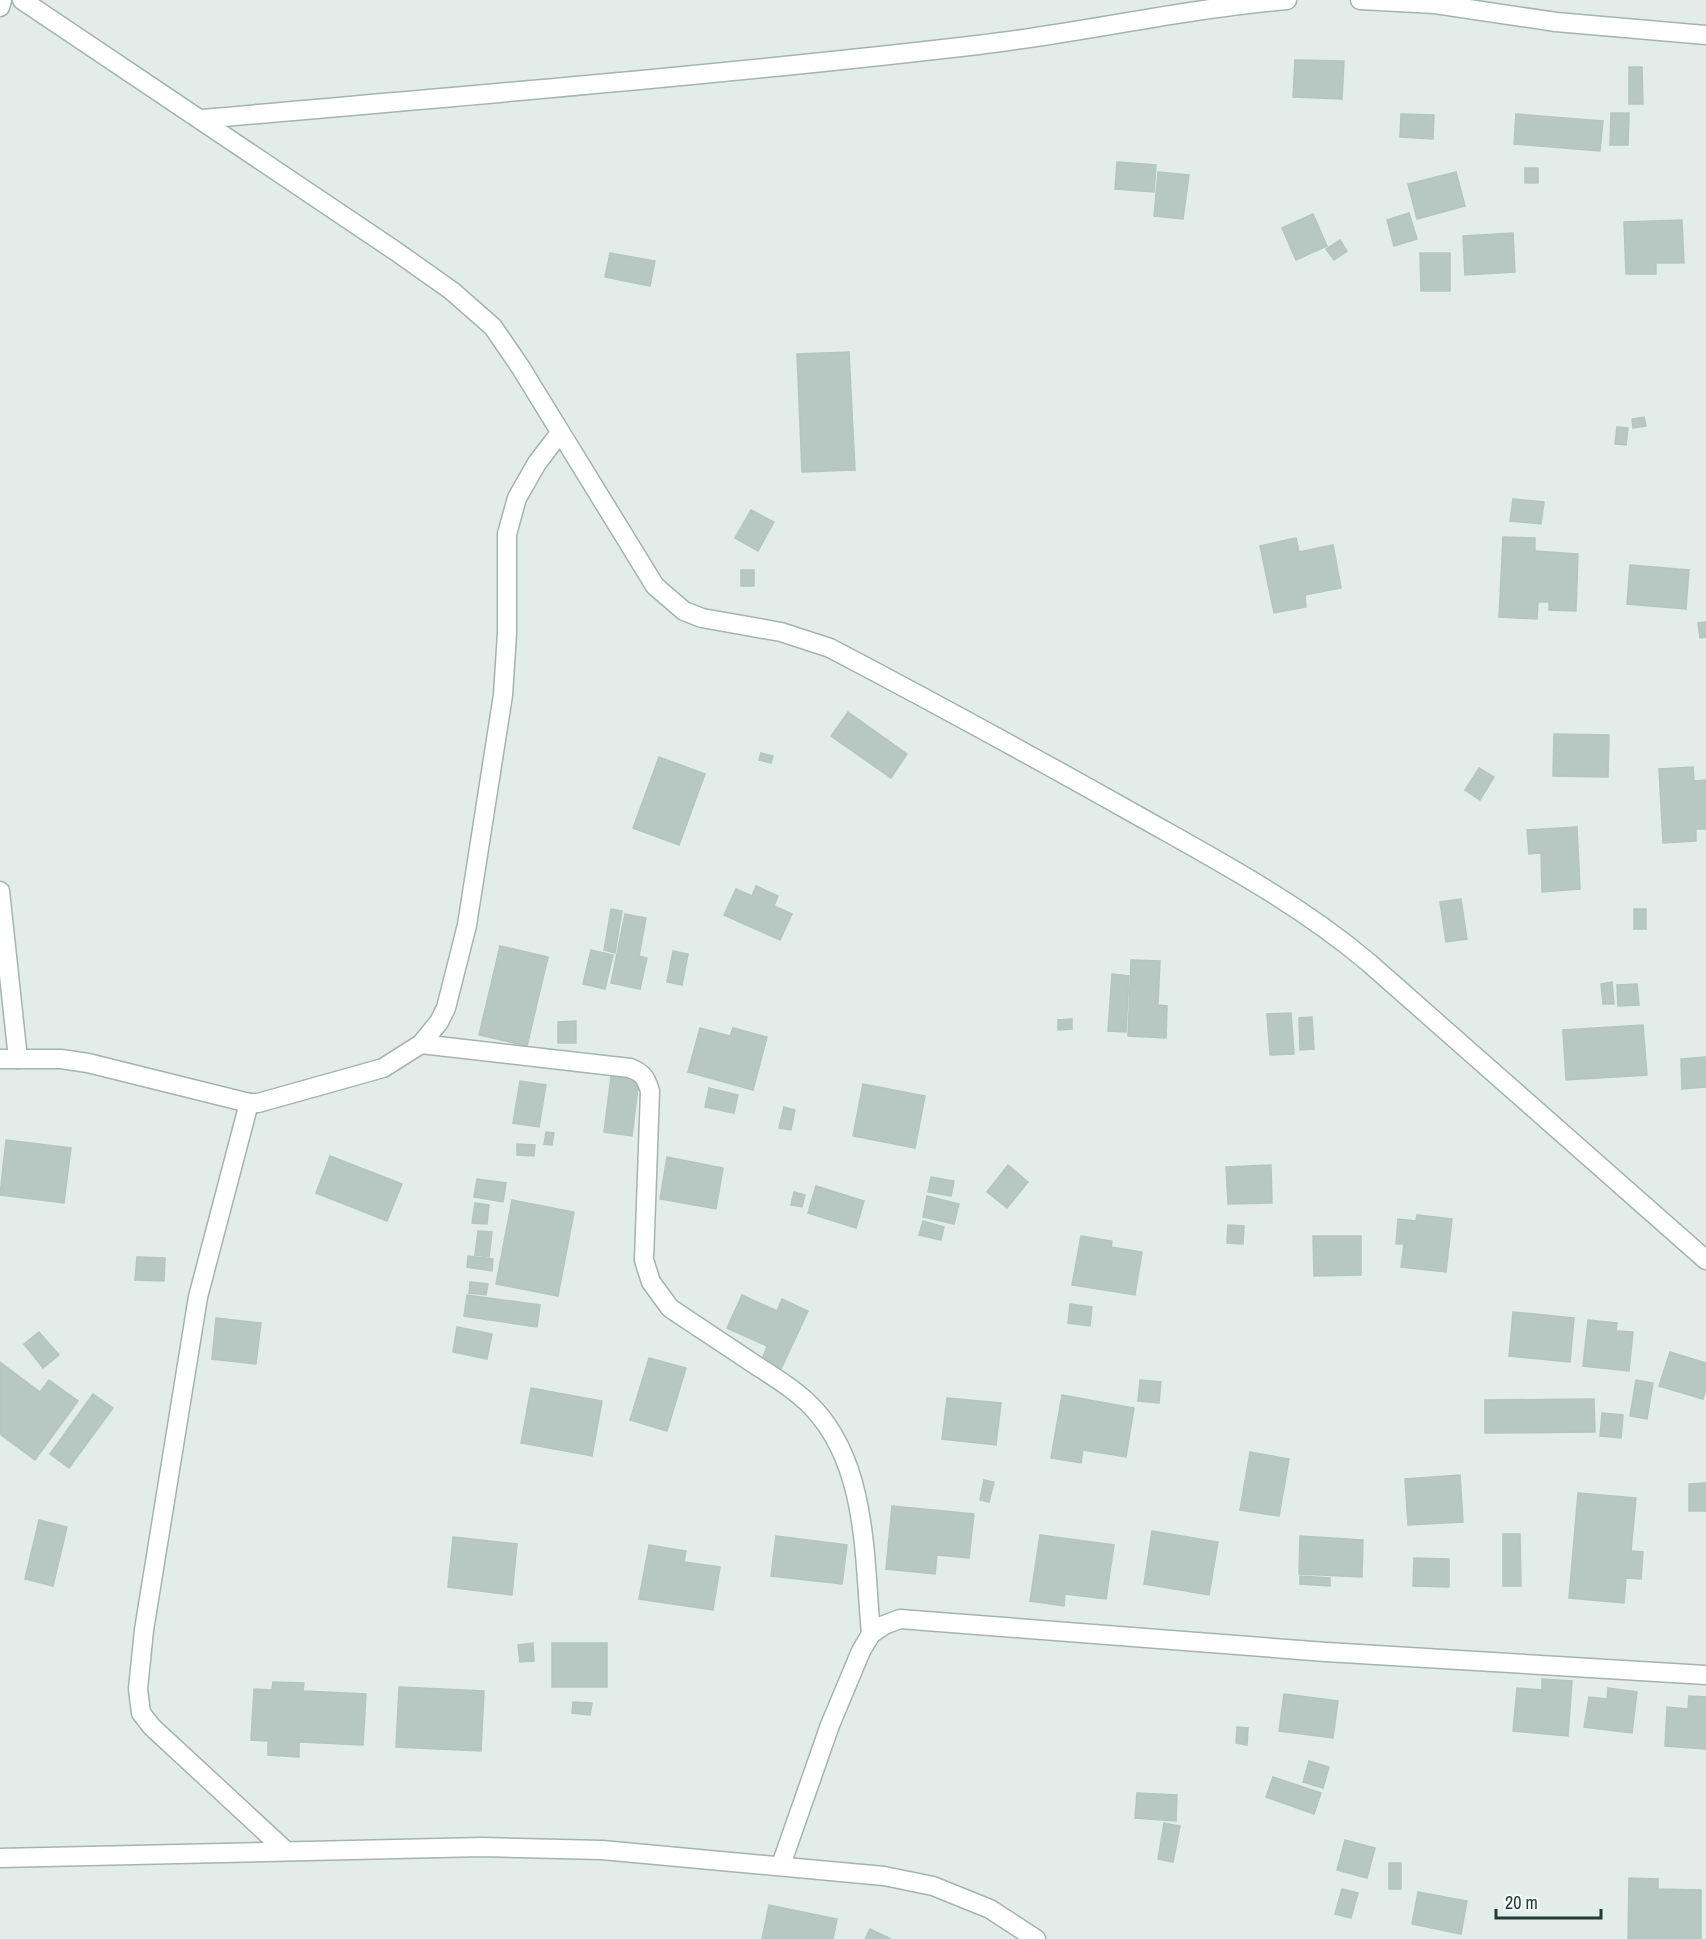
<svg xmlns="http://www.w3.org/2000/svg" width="1706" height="1939" viewBox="0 0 1706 1939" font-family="'Archivo Narrow',sans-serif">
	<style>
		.building { fill: #b7c7c1; stroke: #b4c6bf; stroke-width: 1.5 }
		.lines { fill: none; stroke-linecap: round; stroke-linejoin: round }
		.minor-casing { stroke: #a4b4af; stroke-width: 21 }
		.minor { stroke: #fff; stroke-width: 18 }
	</style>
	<rect width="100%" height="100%" fill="#e2ece8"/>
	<g class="building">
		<path d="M 1295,60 L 1344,61 L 1342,99 L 1293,97 Z"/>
		<path d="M 1629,67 L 1642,67 L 1643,104 L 1629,104 Z"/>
		<path d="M 1611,113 L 1629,113 L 1628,145 L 1610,145 Z"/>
		<path d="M 1401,114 L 1434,115 L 1433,139 L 1400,137 Z"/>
		<path d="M 1516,114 L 1603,121 L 1600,151 L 1514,144 Z"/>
		<path d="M 1117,162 L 1156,165 L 1154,192 L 1115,189 Z"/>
		<rect x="1525" y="168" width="13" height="15"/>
		<path d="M 1158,172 L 1189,175 L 1183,219 L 1154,216 Z"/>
		<path d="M 1456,172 L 1465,206 L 1417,219 L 1408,184 Z"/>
		<path d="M 1409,213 L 1417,239 L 1394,246 L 1387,220 Z"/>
		<path d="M 1313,214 L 1327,246 L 1296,260 L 1282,228 Z"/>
		<path d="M 1682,220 L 1684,263 L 1656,263 L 1656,274 L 1626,274 L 1624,222 Z"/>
		<path d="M 1513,233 L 1515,272 L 1465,275 L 1463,236 Z"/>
		<path d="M 1340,240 L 1347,251 L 1334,260 L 1326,249 Z"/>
		<path d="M 610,253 L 655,261 L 650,286 L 605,277 Z"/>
		<path d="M 1420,253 L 1450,253 L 1450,291 L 1421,291 Z"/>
		<path d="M 849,352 L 855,470 L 802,472 L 797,354 Z"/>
		<path d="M 1644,417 L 1646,426 L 1633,428 L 1632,419 Z"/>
		<path d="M 1617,427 L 1628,428 L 1626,445 L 1615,444 Z"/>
		<path d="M 1513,499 L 1544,502 L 1541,524 L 1510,521 Z"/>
		<path d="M 751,510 L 774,522 L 758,551 L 735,538 Z"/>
		<path d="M 1503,537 L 1535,538 L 1535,551 L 1578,554 L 1576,611 L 1549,610 L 1549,602 L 1538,602 L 1537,619 L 1499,617 Z"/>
		<path d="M 1296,538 L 1299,552 L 1333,545 L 1341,588 L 1305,595 L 1306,607 L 1274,613 L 1260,546 Z"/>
		<path d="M 1630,565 L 1689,570 L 1686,609 L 1627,604 Z"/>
		<rect x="741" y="570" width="13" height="16"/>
		<path d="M 1706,622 L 1706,637 L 1700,638 L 1698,623 Z"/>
		<path d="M 848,712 L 907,754 L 891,778 L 831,736 Z"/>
		<path d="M 1554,734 L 1609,735 L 1608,777 L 1553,776 Z"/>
		<path d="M 761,753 L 773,756 L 771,763 L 759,760 Z"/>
		<path d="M 659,757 L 705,774 L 679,845 L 633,828 Z"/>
		<path d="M 1693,767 L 1694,781 L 1706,780 L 1706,829 L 1696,829 L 1696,841 L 1663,843 L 1659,769 Z"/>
		<path d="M 1479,768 L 1494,777 L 1480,800 L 1465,790 Z"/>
		<path d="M 1577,827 L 1580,889 L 1542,892 L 1541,853 L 1529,854 L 1527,830 Z"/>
		<path d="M 756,886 L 778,896 L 774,906 L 792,914 L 780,940 L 724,915 L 736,889 L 752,896 Z"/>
		<path d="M 1461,899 L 1467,939 L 1446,942 L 1440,902 Z"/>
		<path d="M 611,909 L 622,911 L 615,953 L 604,950 Z"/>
		<rect x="1634" y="909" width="12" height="20"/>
		<path d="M 625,914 L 646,918 L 639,956 L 647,958 L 640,989 L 611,983 Z"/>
		<path d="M 500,946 L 548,957 L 527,1046 L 479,1035 Z"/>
		<path d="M 591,950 L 613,955 L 605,989 L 583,984 Z"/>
		<path d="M 673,951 L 688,954 L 682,985 L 667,982 Z"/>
		<path d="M 1131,960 L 1160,961 L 1158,1005 L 1167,1006 L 1166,1038 L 1128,1036 Z"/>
		<path d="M 1112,974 L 1129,976 L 1126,1032 L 1108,1031 Z"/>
		<path d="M 1612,982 L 1614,1004 L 1603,1004 L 1601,984 Z"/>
		<path d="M 1637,984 L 1639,1005 L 1618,1006 L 1617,985 Z"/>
		<path d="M 1291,1013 L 1294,1054 L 1270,1055 L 1267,1014 Z"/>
		<path d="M 1312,1017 L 1314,1049 L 1300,1050 L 1299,1018 Z"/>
		<path d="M 1072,1019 L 1072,1029 L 1058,1030 L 1058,1020 Z"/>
		<path d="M 576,1021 L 576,1043 L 558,1043 L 558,1022 Z"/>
		<path d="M 1643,1025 L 1647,1075 L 1566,1080 L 1563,1030 Z"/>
		<path d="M 700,1028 L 730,1036 L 733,1028 L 767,1037 L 753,1090 L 688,1072 Z"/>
		<path d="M 1706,1057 L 1706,1087 L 1682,1089 L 1681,1059 Z"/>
		<path d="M 611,1076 L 639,1080 L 632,1136 L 604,1132 Z"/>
		<path d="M 520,1081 L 546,1085 L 539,1127 L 513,1123 Z"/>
		<path d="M 863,1084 L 925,1096 L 915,1148 L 853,1136 Z"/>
		<path d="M 709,1088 L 738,1095 L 734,1113 L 705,1107 Z"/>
		<path d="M 784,1107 L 795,1110 L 791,1130 L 779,1128 Z"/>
		<path d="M 546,1132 L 554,1133 L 552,1145 L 544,1144 Z"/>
		<path d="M 6,1140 L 71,1148 L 64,1203 L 0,1195 Z"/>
		<path d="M 517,1144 L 535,1145 L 534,1156 L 517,1155 Z"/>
		<path d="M 330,1156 L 402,1184 L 387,1221 L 316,1193 Z"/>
		<path d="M 667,1157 L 723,1168 L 716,1209 L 660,1199 Z"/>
		<path d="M 1008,1165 L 1028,1182 L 1007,1208 L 987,1192 Z"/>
		<path d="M 1271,1165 L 1272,1203 L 1228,1204 L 1226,1167 Z"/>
		<path d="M 931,1177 L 954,1181 L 951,1196 L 928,1192 Z"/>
		<path d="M 477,1179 L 506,1183 L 503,1202 L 474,1197 Z"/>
		<path d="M 816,1186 L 864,1201 L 856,1228 L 808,1213 Z"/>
		<path d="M 794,1192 L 805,1195 L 802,1207 L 791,1205 Z"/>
		<path d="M 927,1196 L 959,1204 L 954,1224 L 923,1217 Z"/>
		<path d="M 512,1200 L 574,1212 L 558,1296 L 496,1284 Z"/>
		<path d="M 475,1203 L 489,1205 L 487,1224 L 472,1223 Z"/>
		<path d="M 1417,1215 L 1452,1219 L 1446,1272 L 1401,1267 L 1404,1244 L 1396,1244 L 1398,1219 L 1416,1221 Z"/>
		<path d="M 923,1221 L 944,1227 L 941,1240 L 919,1235 Z"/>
		<path d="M 1228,1225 L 1244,1226 L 1243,1244 L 1227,1243 Z"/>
		<path d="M 478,1231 L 492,1232 L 489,1257 L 475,1255 Z"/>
		<path d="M 1081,1236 L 1112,1241 L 1111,1247 L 1142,1252 L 1135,1295 L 1072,1285 Z"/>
		<path d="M 1313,1236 L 1361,1236 L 1361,1275 L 1314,1276 Z"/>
		<path d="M 468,1256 L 493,1259 L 492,1271 L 467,1267 Z"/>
		<path d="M 137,1257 L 165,1258 L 164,1281 L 135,1280 Z"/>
		<path d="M 470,1282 L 488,1284 L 486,1295 L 469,1293 Z"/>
		<path d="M 467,1295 L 540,1305 L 537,1327 L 464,1316 Z"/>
		<path d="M 742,1295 L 777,1311 L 782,1299 L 808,1311 L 781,1369 L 762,1360 L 767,1346 L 727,1328 Z"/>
		<path d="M 1070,1304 L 1092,1307 L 1090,1326 L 1068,1323 Z"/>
		<path d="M 1513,1312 L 1574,1318 L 1570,1362 L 1509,1356 Z"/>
		<path d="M 216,1318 L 261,1323 L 256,1364 L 212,1359 Z"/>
		<path d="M 1588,1320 L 1617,1323 L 1616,1331 L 1633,1332 L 1629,1371 L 1583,1366 Z"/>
		<path d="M 457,1327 L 492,1334 L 487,1359 L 453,1352 Z"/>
		<path d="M 39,1332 L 59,1355 L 43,1368 L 24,1344 Z"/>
		<path d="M 1670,1352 L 1706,1363 L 1706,1388 L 1703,1399 L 1659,1386 Z"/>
		<path d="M 649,1358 L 686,1368 L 667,1431 L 630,1420 Z"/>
		<path d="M 0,1362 L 40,1392 L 49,1380 L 78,1401 L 35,1460 L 0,1434 Z"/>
		<path d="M 1140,1380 L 1161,1382 L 1159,1403 L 1138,1401 Z"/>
		<path d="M 1636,1380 L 1653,1383 L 1647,1419 L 1630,1416 Z"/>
		<path d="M 531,1388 L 602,1401 L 592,1456 L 521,1443 Z"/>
		<path d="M 93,1394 L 113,1408 L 69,1468 L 50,1454 Z"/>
		<path d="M 1062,1395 L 1134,1408 L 1126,1457 L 1083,1450 L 1081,1463 L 1051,1458 Z"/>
		<path d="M 947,1398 L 1001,1403 L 996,1445 L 942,1439 Z"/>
		<path d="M 1594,1399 L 1595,1432 L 1485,1433 L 1485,1400 Z"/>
		<path d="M 1602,1413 L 1623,1415 L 1621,1438 L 1600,1436 Z"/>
		<path d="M 1250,1452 L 1289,1459 L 1279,1516 L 1240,1510 Z"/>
		<path d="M 1460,1475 L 1463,1522 L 1408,1525 L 1405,1479 Z"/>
		<path d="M 984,1480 L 994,1482 L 989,1502 L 980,1500 Z"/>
		<path d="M 1706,1483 L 1706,1511 L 1689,1511 L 1689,1484 Z"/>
		<path d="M 1578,1493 L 1636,1498 L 1631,1551 L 1643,1552 L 1641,1579 L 1626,1578 L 1624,1603 L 1569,1598 Z"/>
		<path d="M 892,1506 L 974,1514 L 969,1558 L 937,1555 L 935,1574 L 886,1569 Z"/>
		<path d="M 39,1520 L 67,1527 L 53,1586 L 25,1579 Z"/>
		<path d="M 1152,1531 L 1218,1542 L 1209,1595 L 1144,1584 Z"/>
		<path d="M 1503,1534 L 1520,1534 L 1521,1586 L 1503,1586 Z"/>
		<path d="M 1040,1535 L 1114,1545 L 1106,1599 L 1065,1594 L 1064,1606 L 1030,1601 Z"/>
		<path d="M 776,1536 L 847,1545 L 842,1584 L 771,1576 Z"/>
		<path d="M 1300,1536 L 1363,1540 L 1362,1577 L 1299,1574 Z"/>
		<path d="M 453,1537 L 517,1544 L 512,1595 L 448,1587 Z"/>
		<path d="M 649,1545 L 686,1551 L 684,1562 L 720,1567 L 713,1610 L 639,1599 Z"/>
		<path d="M 1414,1558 L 1449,1559 L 1449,1587 L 1413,1586 Z"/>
		<path d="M 1300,1576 L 1330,1578 L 1330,1586 L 1300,1584 Z"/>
		<path d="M 533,1643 L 534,1661 L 520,1662 L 518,1645 Z"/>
		<rect x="552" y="1643" width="55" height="44"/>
		<path d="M 1542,1679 L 1572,1681 L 1568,1736 L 1513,1731 L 1517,1688 L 1542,1690 Z"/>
		<path d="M 273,1682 L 304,1683 L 303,1691 L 366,1694 L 363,1745 L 299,1742 L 299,1757 L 268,1755 L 268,1741 L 251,1740 L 254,1689 L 272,1690 Z"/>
		<path d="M 399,1687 L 484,1691 L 481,1751 L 396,1747 Z"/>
		<path d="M 1608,1688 L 1637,1692 L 1632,1733 L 1584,1727 L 1589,1697 L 1607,1699 Z"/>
		<path d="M 1284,1694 L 1338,1701 L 1333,1738 L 1279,1731 Z"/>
		<path d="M 1689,1696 L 1706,1697 L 1706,1749 L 1665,1746 L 1667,1707 L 1688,1709 Z"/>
		<path d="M 573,1702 L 592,1703 L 590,1715 L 572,1713 Z"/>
		<path d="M 1237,1727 L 1248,1728 L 1247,1745 L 1236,1743 Z"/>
		<path d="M 1309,1761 L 1329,1767 L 1323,1788 L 1303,1782 Z"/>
		<path d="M 1273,1777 L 1321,1793 L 1314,1814 L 1266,1797 Z"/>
		<path d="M 1137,1793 L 1177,1795 L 1176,1821 L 1135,1818 Z"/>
		<path d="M 1164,1823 L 1180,1826 L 1173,1862 L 1158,1859 Z"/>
		<path d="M 1345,1840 L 1375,1848 L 1367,1878 L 1337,1870 Z"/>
		<rect x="1389" y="1863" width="12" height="26"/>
		<path d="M 1629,1878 L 1658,1879 L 1658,1889 L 1701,1890 L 1701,1939 L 1628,1939 Z"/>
		<path d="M 1342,1889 L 1358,1893 L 1351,1918 L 1335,1914 Z"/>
		<path d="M 1418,1892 L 1467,1901 L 1461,1934 L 1412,1924 Z"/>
		<path d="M 769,1905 L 837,1919 L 833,1939 L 762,1939 Z"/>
		<path d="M 870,1929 L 891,1939 L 865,1939 Z"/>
	</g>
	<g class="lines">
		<g class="minor-casing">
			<g id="minor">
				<path d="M 22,0 L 394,250 L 452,291 L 493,327 L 521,368 L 655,586 L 684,611 L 702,618 L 781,632 L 830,648 C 935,703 1039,760 1142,818 C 1220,862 1299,904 1368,962 L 1706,1260"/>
				<path d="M 1360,0 L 1435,4 L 1556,22 L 1706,35"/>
				<path d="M 0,7 L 2,0"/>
				<path d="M 202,119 C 461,96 720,75 978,45 C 1081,33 1183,9 1287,0"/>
				<path d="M 0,891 L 18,1059"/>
				<path d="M 421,1044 L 630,1068 C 643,1073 646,1078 650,1091 L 644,1260 L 651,1282 L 670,1308 C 698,1327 726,1345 754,1364 C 774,1377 796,1390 813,1408 C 868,1466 864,1559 871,1634"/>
				<path d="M 0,1059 L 61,1059 L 88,1063 L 249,1103 L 258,1103 L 383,1068 L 421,1044 L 439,1022 L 446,1008 L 467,925 L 503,695 L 507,633 L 507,534 L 517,498 L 537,463 L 560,433"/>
				<path d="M 249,1103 L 198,1297 L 144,1630 L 138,1689 L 141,1713 L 152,1727 L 286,1851"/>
				<path d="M 0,1858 L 483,1847 L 602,1850 L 884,1876 L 933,1886 L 990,1909 L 1036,1939"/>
				<path d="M 781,1865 L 830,1725 L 861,1651 L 871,1634 L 884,1625 L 900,1619 L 1326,1652 L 1706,1675"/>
			</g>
		</g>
		<use href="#minor" class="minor"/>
	</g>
	<path d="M1496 1909v9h105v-9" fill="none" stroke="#213d37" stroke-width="3"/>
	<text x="1505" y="1909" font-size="18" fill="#213d37" stroke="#f2f9f6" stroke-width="4.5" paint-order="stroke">20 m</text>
</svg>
